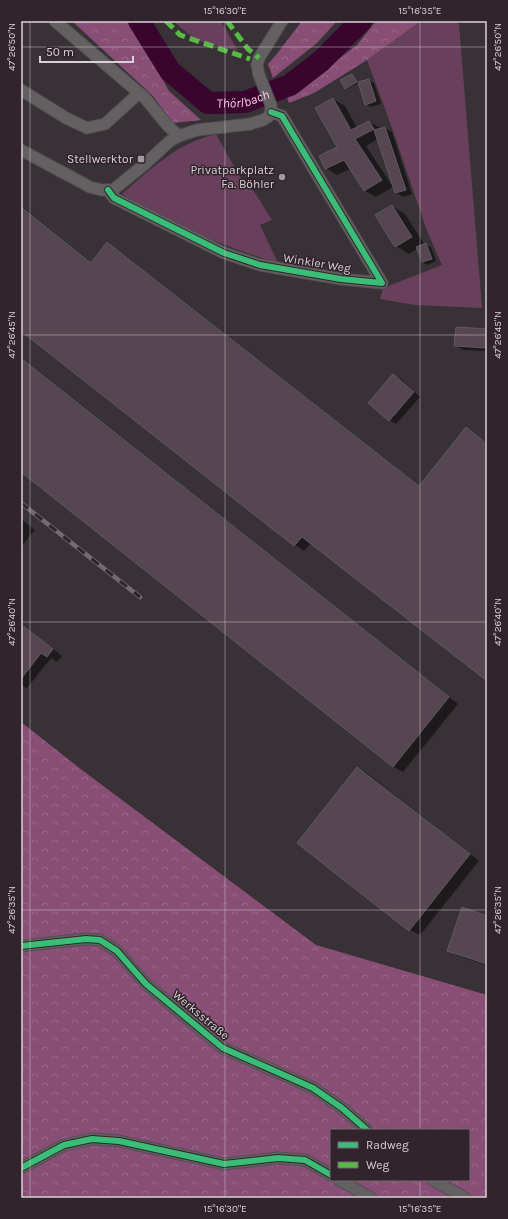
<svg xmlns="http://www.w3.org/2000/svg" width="508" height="1219" viewBox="0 0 508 1219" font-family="Karla,sans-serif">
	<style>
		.green { fill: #69405c }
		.forest { fill: url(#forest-crowns); fill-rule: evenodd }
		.shadow { fill: #0007 }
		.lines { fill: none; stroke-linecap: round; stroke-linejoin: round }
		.river { stroke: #39042d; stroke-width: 22 }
		.building { fill: #554651; stroke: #605a5e }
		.street-casing { stroke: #544f52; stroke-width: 13 }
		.street { stroke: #636062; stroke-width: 11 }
		.rail-casing { stroke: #706c6f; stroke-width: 4.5 }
		.rail { stroke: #31242c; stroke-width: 3; stroke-dasharray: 9; stroke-linecap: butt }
		.quiet { stroke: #58b947; stroke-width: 5; stroke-dasharray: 10 5; stroke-linecap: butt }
		.cycleway-casing { stroke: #31242c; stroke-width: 8 }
		.cycleway { stroke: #3abd76; stroke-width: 6 }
		.ticks { fill: none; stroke: #dad1d6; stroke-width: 1; stroke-opacity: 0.45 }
		.poi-dot { fill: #a1999e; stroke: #31242c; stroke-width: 1.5 }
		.labels { text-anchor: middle; stroke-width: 3; stroke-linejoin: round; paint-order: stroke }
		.poi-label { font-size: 12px; fill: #dad1d6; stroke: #31242c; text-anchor: end }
		.street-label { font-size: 12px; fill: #dad1d6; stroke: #31242c }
		.water-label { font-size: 13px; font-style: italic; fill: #ffc5ea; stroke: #31242c }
		.neatline { fill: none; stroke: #dad1d6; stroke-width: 1.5 }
		.ticks-label { font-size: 10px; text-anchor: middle; fill: #dad1d6 }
	</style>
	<defs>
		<pattern id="forest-crowns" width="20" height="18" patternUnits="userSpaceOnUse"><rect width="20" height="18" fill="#884e76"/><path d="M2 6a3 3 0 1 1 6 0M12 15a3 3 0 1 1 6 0" fill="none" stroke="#986689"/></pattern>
	</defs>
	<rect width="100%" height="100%" fill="#383136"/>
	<g class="green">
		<path d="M 173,21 L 221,21 L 238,51 L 196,40 Z"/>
		<path d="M 421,21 L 453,21 L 459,24 L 482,308 L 415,305 L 380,299 L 383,288 L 442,265 L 427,231 L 392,128 L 367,60 Z"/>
		<path d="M 216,134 L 240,177 L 255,193 L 272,220 L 260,225 L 278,263 C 224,246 170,226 122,194 C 151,169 177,143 216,134 Z"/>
	</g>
	<g class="forest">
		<path d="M 72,21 L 132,21 L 143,35 L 157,69 L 169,91 L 201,120 L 173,123 L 153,96 Z"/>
		<path d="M 302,21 L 337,21 L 317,43 L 273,78 L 268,64 L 276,55 Z"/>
		<path d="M 376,21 L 421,21 L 367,60 L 314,93 L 289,103 L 287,98 L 357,45 Z"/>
		<path d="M 21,722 L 82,770 L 316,945 L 487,995 L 487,1198 L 21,1198 ZM 331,1130 L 469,1130 L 469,1180 L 331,1180 Z"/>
	</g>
	<g class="shadow">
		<path d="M 352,75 L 358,83 L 359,83 L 347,89 L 345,88 Z"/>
		<path d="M 369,80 L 374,83 L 381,104 L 370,107 L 366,104 Z"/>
		<path d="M 333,99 L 345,106 L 357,128 L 369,122 L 381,128 L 385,128 L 392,132 L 412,194 L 404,197 L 396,193 L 378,139 L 366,146 L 393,187 L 376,197 L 365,191 L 350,169 L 337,175 L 326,168 L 338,148 Z"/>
		<path d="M 21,206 L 92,263 L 108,243 L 117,249 L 421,487 L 466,429 L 487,443 L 487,679 L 311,543 L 304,551 L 295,545 L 21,330 Z"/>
		<path d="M 392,206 L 405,214 L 425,245 L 431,247 L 436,261 L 427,265 L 423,262 L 418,249 L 409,254 L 396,246 Z"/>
		<path d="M 487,330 L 487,356 L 486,351 L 463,350 L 456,346 Z"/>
		<path d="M 21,357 L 458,704 L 403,772 L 394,767 L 21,471 Z"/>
		<path d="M 393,375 L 401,379 L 420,397 L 396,424 L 389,420 Z"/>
		<path d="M 21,519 L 35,530 L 21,547 Z"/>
		<path d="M 21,623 L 62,656 L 57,662 L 51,658 L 27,688 L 21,685 Z"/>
		<path d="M 358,768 L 367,773 L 479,861 L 420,935 L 410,930 L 336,873 Z"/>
		<path d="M 487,917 L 487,965 L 458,956 L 449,950 Z"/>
	</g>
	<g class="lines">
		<path class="river" id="s1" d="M 139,21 L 170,71 L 208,103 L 245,102 L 290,85 L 321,61 L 361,21"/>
	</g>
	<g class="building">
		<path d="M 352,74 L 357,82 L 345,89 L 340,80 Z"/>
		<path d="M 369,79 L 376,101 L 365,105 L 358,82 Z"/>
		<path d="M 333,98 L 351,130 L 369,121 L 374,129 L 355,139 L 382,180 L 364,191 L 344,160 L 325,169 L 319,156 L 337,147 L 315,108 Z"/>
		<path d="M 385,127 L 406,190 L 395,193 L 374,130 Z"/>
		<path d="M 392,205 L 412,237 L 395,247 L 375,215 Z"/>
		<path d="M 21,207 L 91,263 L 107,242 L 419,486 L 466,427 L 487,444 L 487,681 L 302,537 L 294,546 L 21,331 Z"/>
		<path d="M 426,243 L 432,259 L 422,262 L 416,247 Z"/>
		<path d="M 456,327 L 487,329 L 487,348 L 454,346 Z"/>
		<path d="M 21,358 L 449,697 L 393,767 L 21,472 Z"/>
		<path d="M 393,374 L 414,392 L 389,421 L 368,403 Z"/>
		<path d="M 21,624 L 53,649 L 47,657 L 41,653 L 21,679 Z"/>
		<path d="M 357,767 L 470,854 L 409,931 L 336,874 L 297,843 Z"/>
		<path d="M 462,907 L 487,916 L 487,964 L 447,951 Z"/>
	</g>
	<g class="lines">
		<g class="street-casing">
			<g id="street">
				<path d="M 55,21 L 145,98 L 168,126 L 179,136"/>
				<path d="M 21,90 L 66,118 L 87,128 L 105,124 L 139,93"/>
				<path d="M 21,150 L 90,187 L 102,190 L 113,190 L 145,164 L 170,141 L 179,136 L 197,130 L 250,124 L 263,120 L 268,117 L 271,112 L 271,105 L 259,75 L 257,65 L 259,58 L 282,21"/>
				<path d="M 108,190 L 114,198 L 224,253 L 260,265 L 341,279 L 382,283 L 282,116 L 271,112"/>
				<path d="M 21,946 L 86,939 L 100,940 L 117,951 L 146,984 L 223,1048 L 313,1088 L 342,1108 L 367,1130"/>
				<path d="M 21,1168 L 64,1145 L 92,1139 L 119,1141 L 224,1164 L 278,1158 L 305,1160 L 331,1175"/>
				<path d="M 339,1180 L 371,1198"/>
				<path d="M 433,1180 L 465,1198"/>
			</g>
		</g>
		<use href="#street" class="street"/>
		<g class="rail-casing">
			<path id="rail" d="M 21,503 L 140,597"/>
		</g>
		<use href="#rail" class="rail"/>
		<g class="quiet">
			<path d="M 166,21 L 180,35 L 250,59"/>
			<path d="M 227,21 L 248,49 L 259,58"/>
		</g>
		<g class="cycleway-casing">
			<g id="cycleway">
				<path d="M 108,190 L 114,198 L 224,253 L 260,265 L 341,279 L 382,283 L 282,116 L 271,112"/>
				<path d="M 21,946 L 86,939 L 100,940 L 117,951 L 146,984 L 223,1048 L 313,1088 L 342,1108 L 367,1130"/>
				<path d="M 21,1168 L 64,1145 L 92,1139 L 119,1141 L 224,1164 L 278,1158 L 305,1160 L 331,1175"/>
			</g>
		</g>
		<use href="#cycleway" class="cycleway"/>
	</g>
	<path class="ticks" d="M 30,21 L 30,1198M 225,21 L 225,1198M 420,21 L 420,1130M 21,47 L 487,47M 21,335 L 487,335M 21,622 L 487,622M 21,910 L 487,910M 420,1180 L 420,1198M 21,1198 L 487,1198"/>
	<g class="poi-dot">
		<rect x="137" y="155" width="8" height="8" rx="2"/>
		<circle cx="282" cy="177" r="4"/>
	</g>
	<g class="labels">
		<g class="poi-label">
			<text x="133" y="163">Stellwerktor</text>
			<text x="274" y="174">Privatparkplatz<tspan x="274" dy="14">Fa. Böhler</tspan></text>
		</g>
		<g class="street-label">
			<text transform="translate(317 263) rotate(9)" y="4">Winkler Weg</text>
			<text transform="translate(201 1015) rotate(40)" y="4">Werksstraße</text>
		</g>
		<g class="water-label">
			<text dy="5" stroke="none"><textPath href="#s1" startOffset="144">Thörlbach</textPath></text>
		</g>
	</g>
	<rect width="508" height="1219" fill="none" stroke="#31242c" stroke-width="44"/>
	<rect x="330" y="1129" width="140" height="52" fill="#31242c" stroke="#756970"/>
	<rect x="338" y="1142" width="20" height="6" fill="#3abd76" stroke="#756970"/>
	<text x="366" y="1149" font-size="12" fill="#dad1d6">Radweg</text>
	<rect x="338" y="1162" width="20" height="6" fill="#58b947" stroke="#756970"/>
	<text x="366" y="1169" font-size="12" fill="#dad1d6">Weg</text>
	<path d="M40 56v6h93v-6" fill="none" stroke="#dad1d6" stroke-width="2"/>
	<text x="46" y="56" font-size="12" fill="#dad1d6" stroke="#31242c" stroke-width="3" paint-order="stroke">50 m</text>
	<rect x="22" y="22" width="464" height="1175" class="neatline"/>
	<g class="ticks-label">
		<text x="225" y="14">15°16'30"E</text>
		<text x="420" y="14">15°16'35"E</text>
		<text transform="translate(11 47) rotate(-90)" y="4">47°26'50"N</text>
		<text transform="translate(497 47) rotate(-90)" y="4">47°26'50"N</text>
		<text transform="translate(11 335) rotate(-90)" y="4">47°26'45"N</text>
		<text transform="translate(497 335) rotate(-90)" y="4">47°26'45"N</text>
		<text transform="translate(11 622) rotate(-90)" y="4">47°26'40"N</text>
		<text transform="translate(497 622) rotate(-90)" y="4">47°26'40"N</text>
		<text transform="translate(11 910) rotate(-90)" y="4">47°26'35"N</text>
		<text transform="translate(497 910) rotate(-90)" y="4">47°26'35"N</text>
		<text x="225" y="1212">15°16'30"E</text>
		<text x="420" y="1212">15°16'35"E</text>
	</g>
</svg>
